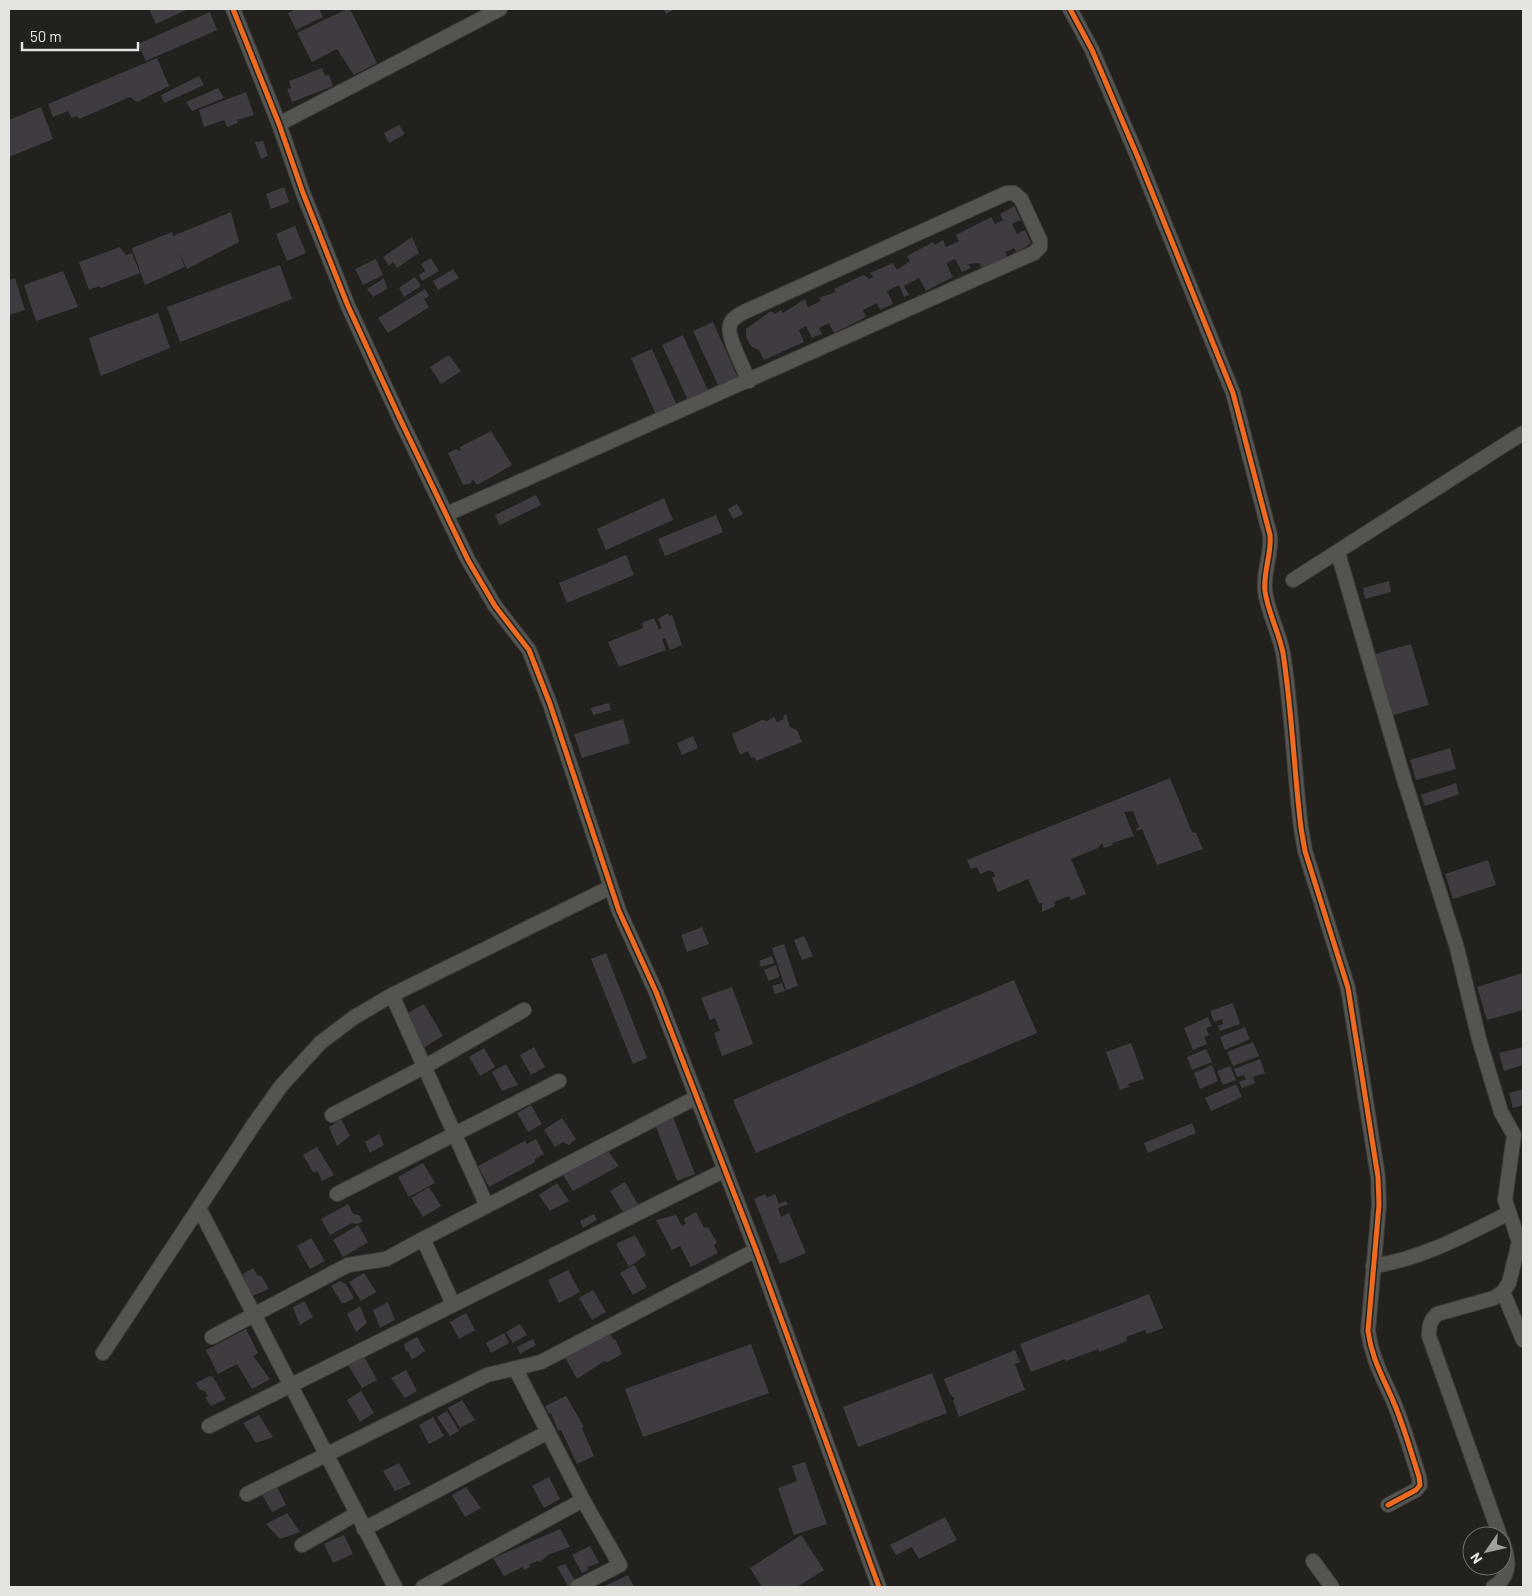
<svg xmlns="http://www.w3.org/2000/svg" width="1532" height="1596" viewBox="0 0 1532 1596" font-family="Barlow,sans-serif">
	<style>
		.building { fill: #403b41 }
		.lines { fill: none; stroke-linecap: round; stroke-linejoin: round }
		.minor-casing { stroke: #3e3d3b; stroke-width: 16 }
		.minor { stroke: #545450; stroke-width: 14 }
		.cycleway-casing { stroke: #23221c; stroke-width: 8 }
		.cycleway { stroke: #ed6a23; stroke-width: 5 }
	</style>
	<rect width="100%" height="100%" fill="#22211d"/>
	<g class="building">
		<path d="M 149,9 L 185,9 L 186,10 L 156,24 Z"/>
		<path d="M 296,9 L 319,9 L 323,17 L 296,30 L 288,13 Z"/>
		<path d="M 347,9 L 350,9 L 377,63 L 354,75 L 337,49 L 312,62 L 297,33 Z"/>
		<path d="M 663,9 L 675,9 L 666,14 Z"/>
		<path d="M 210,12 L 217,30 L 146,61 L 138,44 Z"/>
		<path d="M 157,58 L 169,86 L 137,102 L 130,97 L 79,119 L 77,116 L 72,118 L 68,111 L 53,117 L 48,104 Z"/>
		<path d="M 322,68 L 325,76 L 329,75 L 333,86 L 292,102 L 287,89 L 291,88 L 289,81 Z"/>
		<path d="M 199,76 L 204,85 L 164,103 L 161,95 Z"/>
		<path d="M 218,88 L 224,98 L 192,111 L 186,102 Z"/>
		<path d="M 246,92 L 254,115 L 237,120 L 238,123 L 227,127 L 224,120 L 204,127 L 199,110 Z"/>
		<path d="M 41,107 L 53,139 L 9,157 L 9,120 Z"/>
		<path d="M 399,125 L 405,134 L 389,143 L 384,133 Z"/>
		<path d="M 263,141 L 268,156 L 261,159 L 255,142 Z"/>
		<path d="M 284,187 L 289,202 L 271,209 L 266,194 Z"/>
		<path d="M 1014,206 L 1021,220 L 1012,224 L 1017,234 L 1025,230 L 1031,243 L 1017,253 L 1014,248 L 1005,252 L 1007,257 L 982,269 L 979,263 L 968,264 L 971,268 L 962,272 L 955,259 L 946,263 L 953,277 L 926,291 L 919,278 L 904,286 L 909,295 L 904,297 L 899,285 L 887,291 L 893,304 L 880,310 L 877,303 L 863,310 L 866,317 L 834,333 L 829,323 L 819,328 L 822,334 L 812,338 L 806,326 L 799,330 L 804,342 L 764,360 L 759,350 L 751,346 L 746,337 L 746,329 L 771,311 L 775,314 L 781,310 L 783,313 L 805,299 L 808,307 L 821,301 L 819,298 L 836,292 L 834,289 L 863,275 L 870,279 L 873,277 L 870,273 L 893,263 L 897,270 L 910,261 L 907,256 L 933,242 L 935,245 L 943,240 L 946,247 L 959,241 L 956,235 L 991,217 L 995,224 L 1003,220 L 1000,214 Z"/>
		<path d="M 231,212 L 239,242 L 187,269 L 177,248 L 185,267 L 145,285 L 132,248 L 172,232 L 173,236 Z"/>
		<path d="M 295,226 L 306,253 L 287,261 L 276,234 Z"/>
		<path d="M 412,237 L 419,253 L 397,268 L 393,262 L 389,266 L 383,257 Z"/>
		<path d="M 120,247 L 126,255 L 132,253 L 140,273 L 101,288 L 99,286 L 89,290 L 79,262 Z"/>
		<path d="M 431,258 L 439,271 L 422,281 L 419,275 L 425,271 L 421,264 Z"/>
		<path d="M 376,259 L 383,275 L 363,285 L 355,269 Z"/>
		<path d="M 280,265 L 292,299 L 180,342 L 167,307 Z"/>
		<path d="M 453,269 L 459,278 L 438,290 L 433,281 Z"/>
		<path d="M 63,271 L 78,307 L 36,321 L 24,285 Z"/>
		<path d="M 415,277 L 421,286 L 404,297 L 399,288 Z"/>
		<path d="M 15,278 L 25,310 L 9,315 L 9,280 Z"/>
		<path d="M 384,278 L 387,289 L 373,297 L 367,289 Z"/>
		<path d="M 425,289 L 429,296 L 424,299 L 429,307 L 388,333 L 378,318 Z"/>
		<path d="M 158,313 L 170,348 L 101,376 L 89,338 Z"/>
		<path d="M 713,322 L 738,378 L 719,387 L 693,331 Z"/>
		<path d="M 683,335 L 708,391 L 688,400 L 662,345 Z"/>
		<path d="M 652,349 L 677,406 L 656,415 L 631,358 Z"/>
		<path d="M 449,355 L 461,371 L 441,384 L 430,367 Z"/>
		<path d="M 491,431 L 512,465 L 479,484 L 476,484 L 474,480 L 471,481 L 472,483 L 463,485 L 448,453 L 457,449 L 458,451 L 461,450 L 460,447 Z"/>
		<path d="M 536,495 L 541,505 L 500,525 L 495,515 Z"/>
		<path d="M 664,498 L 673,520 L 606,550 L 597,529 Z"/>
		<path d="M 737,504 L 743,514 L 733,519 L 728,509 Z"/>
		<path d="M 716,515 L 723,532 L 665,556 L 658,539 Z"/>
		<path d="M 626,555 L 634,575 L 567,603 L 559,583 Z"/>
		<path d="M 1389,581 L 1391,592 L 1365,599 L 1363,588 Z"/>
		<path d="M 668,613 L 669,616 L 672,615 L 682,645 L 670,650 L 665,638 L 662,639 L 666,650 L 619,667 L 608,642 L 643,628 L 642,623 L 654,618 L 659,630 L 662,628 L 658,619 Z"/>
		<path d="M 1411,644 L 1429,705 L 1393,715 L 1375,654 Z"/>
		<path d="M 609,703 L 611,710 L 593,715 L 591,708 Z"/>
		<path d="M 786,714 L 790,727 L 797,730 L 802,742 L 756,761 L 755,757 L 751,758 L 748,751 L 740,755 L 732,734 L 762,720 L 767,721 L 774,717 L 777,722 L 784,719 L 783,716 Z"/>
		<path d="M 623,719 L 630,743 L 582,758 L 574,734 Z"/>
		<path d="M 693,736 L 698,748 L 682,755 L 677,743 Z"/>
		<path d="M 1450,748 L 1456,769 L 1416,780 L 1410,760 Z"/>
		<path d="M 1170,778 L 1192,832 L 1196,833 L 1203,849 L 1157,865 L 1142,829 L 1137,831 L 1136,829 L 1139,827 L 1133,811 L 1124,812 L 1134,836 L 1112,843 L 1113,845 L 1104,848 L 1102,843 L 1098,848 L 1071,859 L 1086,894 L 1071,900 L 1069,896 L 1054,902 L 1055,906 L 1042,912 L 1042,903 L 1039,903 L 1028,879 L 998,892 L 992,878 L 995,876 L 994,873 L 990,870 L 980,874 L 977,867 L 971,869 L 967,860 Z"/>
		<path d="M 1456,783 L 1459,794 L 1425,806 L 1421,795 Z"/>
		<path d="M 1488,860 L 1496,885 L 1453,899 L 1445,874 Z"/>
		<path d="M 702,927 L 709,944 L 687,952 L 681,935 Z"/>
		<path d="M 804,936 L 813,956 L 802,960 L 794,940 Z"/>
		<path d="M 784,944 L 798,986 L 786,990 L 772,948 Z"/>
		<path d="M 606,953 L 647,1058 L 633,1064 L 591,959 Z"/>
		<path d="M 772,956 L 774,963 L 761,967 L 759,961 Z"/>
		<path d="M 776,965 L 779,977 L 769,981 L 764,970 Z"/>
		<path d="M 1523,973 L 1523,1010 L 1487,1020 L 1477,987 Z"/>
		<path d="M 1014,980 L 1037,1033 L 756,1153 L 733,1100 Z"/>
		<path d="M 782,983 L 785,991 L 775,994 L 772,986 Z"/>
		<path d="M 732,987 L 753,1044 L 722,1056 L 714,1033 L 720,1031 L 715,1018 L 710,1020 L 701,998 Z"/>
		<path d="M 1233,1003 L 1240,1024 L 1220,1031 L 1218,1026 L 1223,1024 L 1222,1019 L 1214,1022 L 1210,1011 Z"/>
		<path d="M 424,1004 L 443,1036 L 421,1049 L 402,1016 Z"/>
		<path d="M 1208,1017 L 1212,1026 L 1206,1028 L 1209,1035 L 1204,1037 L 1207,1044 L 1193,1050 L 1184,1028 Z"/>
		<path d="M 1245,1027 L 1250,1039 L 1225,1050 L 1220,1037 Z"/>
		<path d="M 1253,1042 L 1259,1056 L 1233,1066 L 1227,1052 Z"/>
		<path d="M 1131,1043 L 1144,1079 L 1128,1084 L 1129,1087 L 1120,1090 L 1106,1052 Z"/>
		<path d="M 534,1047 L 545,1067 L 531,1075 L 520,1055 Z"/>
		<path d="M 1523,1047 L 1523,1065 L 1504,1071 L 1499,1053 Z"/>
		<path d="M 484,1048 L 495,1067 L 480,1076 L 469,1057 Z"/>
		<path d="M 1206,1049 L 1212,1062 L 1192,1070 L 1187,1057 Z"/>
		<path d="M 1260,1059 L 1265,1073 L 1253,1077 L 1255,1083 L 1242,1088 L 1239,1082 L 1246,1079 L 1244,1075 L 1237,1077 L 1234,1069 Z"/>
		<path d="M 506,1064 L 518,1085 L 502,1091 L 492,1072 Z"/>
		<path d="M 1212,1065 L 1218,1081 L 1200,1089 L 1194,1073 Z"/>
		<path d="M 1230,1066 L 1236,1080 L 1223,1085 L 1217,1071 Z"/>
		<path d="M 1236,1084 L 1242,1097 L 1211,1111 L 1205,1098 Z"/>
		<path d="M 1523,1089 L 1523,1105 L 1513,1108 L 1509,1093 Z"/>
		<path d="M 531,1105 L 542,1124 L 528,1132 L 517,1113 Z"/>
		<path d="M 673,1117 L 695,1174 L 677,1181 L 655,1124 Z"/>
		<path d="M 562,1118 L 576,1139 L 569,1145 L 563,1142 L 555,1147 L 544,1130 Z"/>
		<path d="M 341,1119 L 350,1136 L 337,1146 L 329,1127 Z"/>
		<path d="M 1192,1123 L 1196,1133 L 1148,1153 L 1144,1143 Z"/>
		<path d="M 379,1134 L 384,1145 L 370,1153 L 365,1142 Z"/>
		<path d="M 536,1139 L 544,1154 L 535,1159 L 535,1162 L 489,1187 L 478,1166 L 525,1141 L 527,1144 Z"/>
		<path d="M 317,1147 L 334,1175 L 322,1181 L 318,1172 L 313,1172 L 303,1155 Z"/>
		<path d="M 608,1151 L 619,1166 L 573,1191 L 562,1173 Z"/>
		<path d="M 423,1163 L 435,1183 L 409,1197 L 398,1177 Z"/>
		<path d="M 625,1182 L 638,1204 L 623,1212 L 610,1191 Z"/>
		<path d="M 557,1183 L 569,1201 L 550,1211 L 539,1195 Z"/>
		<path d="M 429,1187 L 441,1206 L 423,1217 L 411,1198 Z"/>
		<path d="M 765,1194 L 767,1198 L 775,1194 L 779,1204 L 786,1201 L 788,1204 L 778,1208 L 781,1217 L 789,1213 L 806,1253 L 780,1264 L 754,1199 Z"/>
		<path d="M 348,1204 L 353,1214 L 359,1215 L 363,1221 L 357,1224 L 352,1223 L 330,1235 L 321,1219 Z"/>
		<path d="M 696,1212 L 704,1228 L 708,1227 L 717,1243 L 714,1245 L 718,1253 L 691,1267 L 680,1246 L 672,1250 L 656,1220 L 676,1215 L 682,1226 L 686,1224 L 684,1219 Z"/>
		<path d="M 594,1214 L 597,1220 L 583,1228 L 580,1221 Z"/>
		<path d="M 358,1225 L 368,1242 L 343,1257 L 333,1240 Z"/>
		<path d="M 635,1235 L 646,1255 L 629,1267 L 616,1244 Z"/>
		<path d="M 311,1238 L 325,1261 L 310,1269 L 297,1246 Z"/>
		<path d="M 634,1265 L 647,1287 L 633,1295 L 620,1273 Z"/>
		<path d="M 253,1268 L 257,1275 L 262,1277 L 269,1289 L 252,1296 L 240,1276 Z"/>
		<path d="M 568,1270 L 580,1292 L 559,1303 L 548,1280 Z"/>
		<path d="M 364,1273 L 376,1292 L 361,1301 L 349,1282 Z"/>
		<path d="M 340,1281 L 346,1284 L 354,1298 L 345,1303 L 342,1303 L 331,1286 Z"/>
		<path d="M 593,1290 L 606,1312 L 592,1320 L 579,1298 Z"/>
		<path d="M 1149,1294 L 1163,1328 L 1147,1334 L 1145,1330 L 1126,1337 L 1127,1341 L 1099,1352 L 1098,1349 L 1066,1361 L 1065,1359 L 1031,1372 L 1020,1344 Z"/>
		<path d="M 304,1301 L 313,1317 L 300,1325 L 293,1307 Z"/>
		<path d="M 388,1302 L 395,1320 L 380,1328 L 373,1310 Z"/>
		<path d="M 360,1306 L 367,1323 L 356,1332 L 347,1314 Z"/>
		<path d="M 466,1313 L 475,1330 L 459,1339 L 450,1322 Z"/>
		<path d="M 520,1324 L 527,1335 L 513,1343 L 506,1332 Z"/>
		<path d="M 246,1329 L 258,1353 L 253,1356 L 270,1379 L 252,1389 L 237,1364 L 218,1374 L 206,1350 Z"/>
		<path d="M 504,1333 L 509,1343 L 491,1353 L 486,1343 Z"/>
		<path d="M 610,1334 L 614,1340 L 615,1339 L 622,1354 L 608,1362 L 604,1361 L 577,1379 L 565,1357 Z"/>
		<path d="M 417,1337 L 425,1351 L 412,1360 L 408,1351 L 406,1352 L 404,1344 Z"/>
		<path d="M 533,1339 L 536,1345 L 520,1354 L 517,1347 Z"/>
		<path d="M 751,1344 L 769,1393 L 643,1437 L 625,1389 Z"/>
		<path d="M 1015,1350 L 1020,1362 L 1015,1364 L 1025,1390 L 959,1417 L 953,1400 L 955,1399 L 950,1394 L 944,1379 Z"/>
		<path d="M 364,1356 L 377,1380 L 362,1388 L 348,1365 Z"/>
		<path d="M 406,1370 L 417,1391 L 405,1398 L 391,1378 Z"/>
		<path d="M 932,1373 L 947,1413 L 858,1447 L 843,1407 Z"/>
		<path d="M 209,1376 L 213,1377 L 226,1399 L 211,1406 L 205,1397 L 208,1396 L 205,1391 L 199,1389 L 196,1383 Z"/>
		<path d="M 361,1391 L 374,1413 L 360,1422 L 347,1400 Z"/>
		<path d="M 566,1396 L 584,1427 L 582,1428 L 594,1456 L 577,1464 L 561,1430 L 558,1431 L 551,1413 L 549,1414 L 545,1406 Z"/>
		<path d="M 462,1400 L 475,1420 L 460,1428 L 448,1408 Z"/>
		<path d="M 447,1411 L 459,1431 L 450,1436 L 437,1417 Z"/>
		<path d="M 259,1415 L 273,1437 L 256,1443 L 243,1423 Z"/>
		<path d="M 433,1417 L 444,1436 L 429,1444 L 419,1425 Z"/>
		<path d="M 805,1462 L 827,1524 L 794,1535 L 778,1488 L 797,1481 L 792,1466 Z"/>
		<path d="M 399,1463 L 411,1484 L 395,1491 L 383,1471 Z"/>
		<path d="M 549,1477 L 560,1499 L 544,1508 L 532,1486 Z"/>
		<path d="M 276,1485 L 286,1505 L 272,1512 L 261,1493 Z"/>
		<path d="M 466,1487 L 481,1508 L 465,1517 L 452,1495 Z"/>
		<path d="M 287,1513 L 300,1532 L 280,1539 L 266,1524 Z"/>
		<path d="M 945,1517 L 957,1540 L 919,1559 L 912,1547 L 896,1555 L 890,1545 Z"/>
		<path d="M 560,1529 L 570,1547 L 550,1554 L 540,1562 L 537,1561 L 529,1565 L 530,1567 L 524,1570 L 523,1567 L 504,1576 L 493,1558 Z"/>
		<path d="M 344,1535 L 353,1554 L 333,1563 L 324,1544 Z"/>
		<path d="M 801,1535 L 824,1570 L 797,1587 L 762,1587 L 750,1568 Z"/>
		<path d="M 590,1546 L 599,1563 L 587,1567 L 588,1570 L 582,1573 L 572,1555 Z"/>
		<path d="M 565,1564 L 576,1582 L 568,1586 L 557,1567 Z"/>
		<path d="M 628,1575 L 634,1587 L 603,1587 Z"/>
	</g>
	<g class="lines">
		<g class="minor-casing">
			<g id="minor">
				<path d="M 233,9 L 279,124 L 303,193 L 348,306 L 401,421 L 468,560 L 495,606 L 529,650 L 550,704 L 619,911 L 656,992 L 756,1250 L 879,1587"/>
				<path d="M 1070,9 L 1092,50 L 1139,160 L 1233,393 L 1270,535 C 1272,554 1263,571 1265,591 C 1268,613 1279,632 1283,653 C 1292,711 1294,770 1301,828 L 1305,851 L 1348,988 L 1378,1177 L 1379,1205 L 1368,1331 C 1372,1360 1383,1377 1394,1403 C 1404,1427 1411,1452 1419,1477 L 1420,1485 L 1416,1490 L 1388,1505"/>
				<path d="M 279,124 L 500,9"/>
				<path d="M 447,514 L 1034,253 L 1040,247 L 1040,240 L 1021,199 L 1014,193 L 1007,193 L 744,312 C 739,315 731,319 730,325 C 726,335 744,369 749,381"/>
				<path d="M 1338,553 L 1403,776 L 1457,948 L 1479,1039 L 1501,1112 L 1514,1135 L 1505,1200 L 1519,1242 L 1509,1283 L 1503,1292 L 1494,1298 L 1437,1314 C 1430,1321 1429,1326 1429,1336 L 1500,1536"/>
				<path d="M 1293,580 L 1523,433"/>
				<path d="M 392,995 L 487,1206"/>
				<path d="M 332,1115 L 424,1067 L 524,1010"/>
				<path d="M 337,1194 L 559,1081"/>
				<path d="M 199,1208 L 395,1587"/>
				<path d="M 1373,1266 C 1422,1259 1465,1235 1509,1213"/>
				<path d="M 1503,1292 L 1523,1340"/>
				<path d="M 453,1304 L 423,1239 L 697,1097"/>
				<path d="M 212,1337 L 348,1265 L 386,1259 L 423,1239"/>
				<path d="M 103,1353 L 254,1124 L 281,1086 L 320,1043 L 353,1018 L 392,995 L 611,887"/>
				<path d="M 515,1368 L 583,1500 L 620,1565 L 577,1587"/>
				<path d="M 209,1426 L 725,1170"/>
				<path d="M 247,1494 L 487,1375 L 541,1362 L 756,1250"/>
				<path d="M 364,1529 L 548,1432"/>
				<path d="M 302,1545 L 356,1514"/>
				<path d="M 1313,1561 L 1332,1587"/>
				<path d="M 423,1587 L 583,1500"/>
				<path d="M 1493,1587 C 1512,1576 1509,1558 1502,1540"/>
			</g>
		</g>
		<use href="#minor" class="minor"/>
		<g class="cycleway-casing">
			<g id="cycleway">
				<path d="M 233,9 L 279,124 L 303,193 L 348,306 L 401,421 L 468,560 L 495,606 L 529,650 L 550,704 L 619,911 L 656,992 L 756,1250 L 879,1587"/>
				<path d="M 1070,9 L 1092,50 L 1139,160 L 1233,393 L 1270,535 C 1272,554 1263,571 1265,591 C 1268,613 1279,632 1283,653 C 1292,711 1294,770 1301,828 L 1305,851 L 1348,988 L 1378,1177 L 1379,1205 L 1368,1331 C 1372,1360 1383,1377 1394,1403 C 1404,1427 1411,1452 1419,1477 L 1420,1485 L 1416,1490 L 1388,1505"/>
			</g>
		</g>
		<use href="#cycleway" class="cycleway"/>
	</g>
	<rect width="1532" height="1596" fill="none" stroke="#e4e3df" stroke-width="20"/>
	<g transform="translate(1487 1551) rotate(236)"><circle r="24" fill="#23221c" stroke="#706f6a"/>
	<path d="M0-4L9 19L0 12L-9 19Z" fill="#a09f9b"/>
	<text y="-8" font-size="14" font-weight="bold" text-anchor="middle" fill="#e4e3df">N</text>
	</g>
	<path d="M22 42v8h116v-8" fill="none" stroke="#e4e3df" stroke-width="2.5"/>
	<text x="30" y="42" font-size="15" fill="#e4e3df" stroke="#23221c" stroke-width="4" paint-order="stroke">50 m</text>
</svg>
